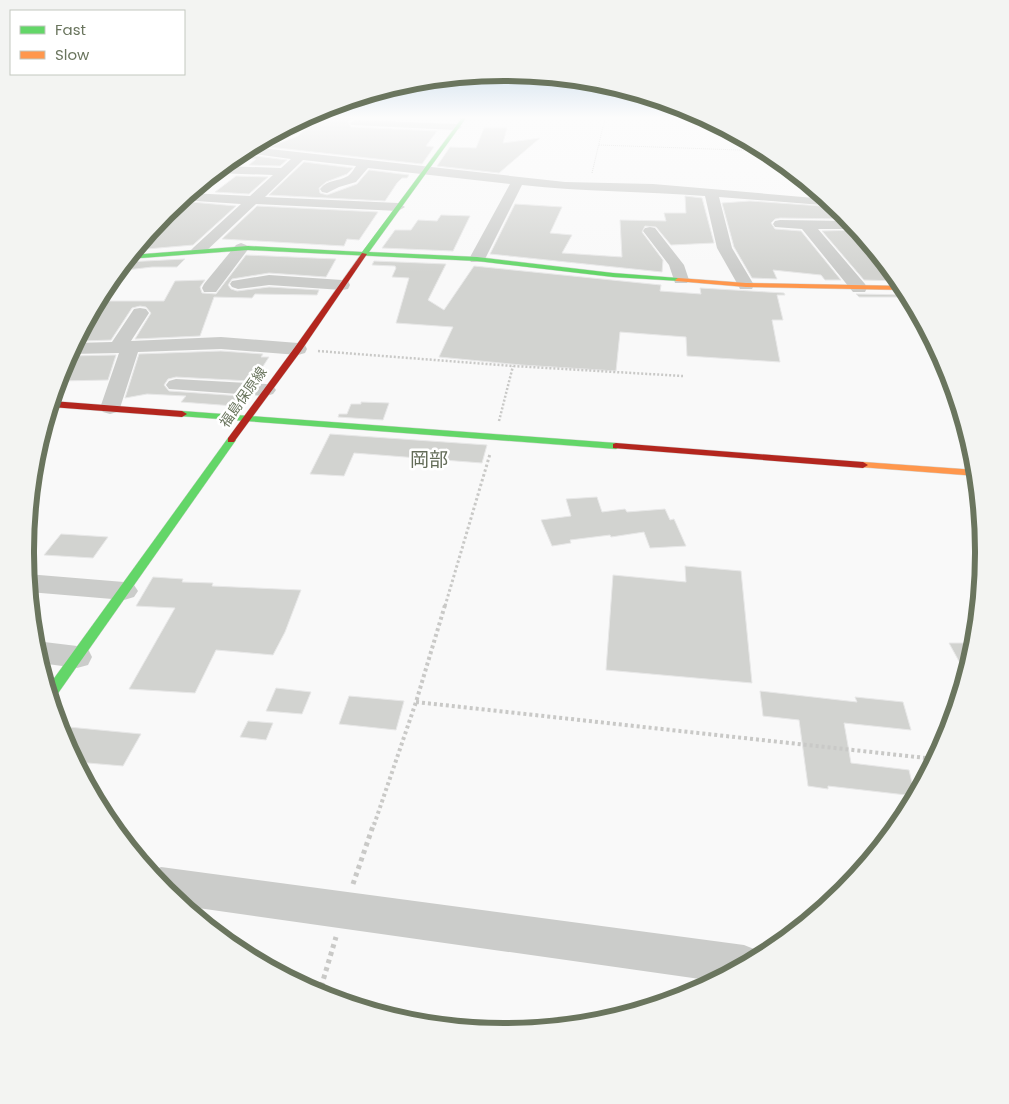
<svg xmlns="http://www.w3.org/2000/svg" width="1009" height="1104" viewBox="0 0 1009 1104" font-family="Poppins,'Noto Sans JP',sans-serif">
	<style>
		.building { fill: #d2d3d0; stroke: #e8e8e8 }
		.lines { fill: none; stroke-linecap: round; stroke-linejoin: round }
		.fast-casing { stroke: #d5d6d4; stroke-width: 1 }
		.slow-casing { stroke: #d5d6d4; stroke-width: 1 }
		.jam-casing { stroke: #d5d6d4; stroke-width: 1 }
		.path-far4 { stroke: #c9c9c7; stroke-width: 1; stroke-dasharray: 1 1; stroke-linecap: butt }
		.path-far3 { stroke: #c9c9c7; stroke-width: 2.5; stroke-dasharray: 2 2; stroke-linecap: butt }
		.path-far2 { stroke: #c9c9c7; stroke-width: 3; stroke-dasharray: 2.5 2.5; stroke-linecap: butt }
		.path-far1 { stroke: #c9c9c7; stroke-width: 4; stroke-dasharray: 3 3; stroke-linecap: butt }
		.path { stroke: #c9c9c7; stroke-width: 5; stroke-dasharray: 4 4; stroke-linecap: butt }
		.street { fill: #cbccca; fill-rule: evenodd }
		.fast { fill: #63d668; fill-rule: evenodd }
		.slow { fill: #ff974d; fill-rule: evenodd }
		.jam { fill: #b3261e; fill-rule: evenodd }
		.labels { text-anchor: middle; stroke-width: 5; stroke-linejoin: round; paint-order: stroke }
		.far-street-label { font-size: 14px; fill: #6a755e; stroke: #fff }
		.quarter-label { font-size: 19px; fill: #636c58; stroke: #fff }
		.rim { fill: none; stroke: #6a755e; stroke-width: 6 }
	</style>
	<rect width="100%" height="100%" fill="#f9f9f9"/>
	<g class="building">
		<path d="M 322,118 L 355,118 L 348,122 L 351,127 L 437,131 L 426,146 L 434,147 L 422,164 L 269,147 L 298,136 L 315,120 Z"/>
		<path d="M 484,128 L 507,128 L 503,143 L 540,138 L 499,173 L 437,166 L 450,147 L 476,148 Z"/>
		<path d="M 238,153 L 240,154 L 287,160 L 280,166 L 249,165 L 256,159 L 232,158 Z"/>
		<path d="M 304,162 L 353,168 L 347,174 L 326,182 L 319,188 L 320,193 L 327,195 L 357,184 L 369,170 L 409,175 L 407,178 L 402,178 L 397,183 L 385,201 L 269,195 Z"/>
		<path d="M 236,176 L 268,177 L 249,194 L 215,192 Z"/>
		<path d="M 685,196 L 702,198 L 714,243 L 671,245 L 656,227 L 645,226 L 642,232 L 663,260 L 662,272 L 490,254 L 515,204 L 562,207 L 550,233 L 572,235 L 562,253 L 622,257 L 620,220 L 666,221 L 664,213 L 686,213 Z"/>
		<path d="M 180,201 L 236,206 L 193,245 L 135,250 L 166,213 Z"/>
		<path d="M 750,201 L 836,207 L 844,213 L 849,219 L 780,218 L 775,219 L 771,223 L 775,229 L 801,231 L 841,280 L 825,280 L 821,275 L 773,270 L 777,279 L 752,278 L 734,247 L 722,203 Z"/>
		<path d="M 257,206 L 378,212 L 359,240 L 347,239 L 344,246 L 222,239 Z"/>
		<path d="M 441,215 L 470,216 L 453,251 L 382,248 L 395,230 L 411,230 L 418,220 L 437,221 Z"/>
		<path d="M 858,230 L 866,240 L 899,281 L 864,280 L 822,231 Z"/>
		<path d="M 246,255 L 336,259 L 326,277 L 269,273 L 232,279 L 228,285 L 231,289 L 237,291 L 269,287 L 319,290 L 317,295 L 255,294 L 252,298 L 214,297 L 200,336 L 135,339 L 151,313 L 146,307 L 140,306 L 132,308 L 111,340 L 82,341 L 91,330 L 82,330 L 97,301 L 164,301 L 175,281 L 205,280 L 200,287 L 202,293 L 216,294 Z"/>
		<path d="M 185,259 L 177,267 L 152,267 L 118,271 L 125,262 Z"/>
		<path d="M 374,261 L 446,264 L 428,300 L 444,310 L 474,266 L 661,285 L 660,291 L 701,294 L 700,288 L 784,293 L 785,295 L 777,295 L 783,320 L 772,320 L 780,362 L 687,356 L 686,337 L 620,332 L 616,371 L 521,365 L 439,357 L 453,327 L 396,323 L 409,278 L 392,277 L 396,268 L 395,266 L 372,265 Z"/>
		<path d="M 856,294 L 908,295 L 909,297 L 859,297 Z"/>
		<path d="M 221,351 L 263,354 L 261,357 L 269,357 L 256,377 L 253,377 L 250,381 L 176,377 L 168,379 L 164,385 L 169,391 L 241,396 L 234,406 L 181,402 L 186,396 L 147,394 L 125,398 L 139,354 Z"/>
		<path d="M 116,355 L 108,380 L 58,381 L 66,362 L 70,356 Z"/>
		<path d="M 361,402 L 389,403 L 383,420 L 338,417 L 339,414 L 347,414 L 351,404 L 361,404 Z"/>
		<path d="M 330,434 L 487,445 L 482,463 L 354,453 L 344,476 L 310,474 Z"/>
		<path d="M 597,497 L 602,512 L 625,509 L 627,512 L 665,509 L 670,520 L 674,519 L 686,546 L 650,548 L 644,532 L 611,537 L 610,535 L 570,540 L 571,543 L 552,546 L 541,520 L 571,516 L 566,499 Z"/>
		<path d="M 61,534 L 108,537 L 93,558 L 44,555 Z"/>
		<path d="M 685,566 L 741,571 L 752,683 L 606,670 L 613,575 L 686,582 Z"/>
		<path d="M 153,577 L 183,579 L 182,582 L 213,583 L 212,586 L 301,590 L 285,632 L 273,655 L 216,650 L 195,693 L 129,689 L 175,608 L 136,606 Z"/>
		<path d="M 949,643 L 975,643 L 966,674 Z"/>
		<path d="M 276,688 L 311,692 L 302,714 L 266,711 Z"/>
		<path d="M 760,691 L 857,702 L 855,697 L 903,702 L 911,730 L 844,723 L 851,763 L 909,770 L 915,796 L 828,786 L 828,789 L 808,786 L 799,720 L 763,716 Z"/>
		<path d="M 349,696 L 404,701 L 396,730 L 339,724 Z"/>
		<path d="M 248,721 L 273,723 L 266,740 L 240,737 Z"/>
		<path d="M 58,726 L 141,734 L 123,766 L 76,762 Z"/>
	</g>
	<g class="lines">
		<g class="fast-casing">
			<g id="fast">
				<path d="M 462,118 L 466,118 L 369,252 L 477,257 L 613,273 L 678,278 L 681,280 L 680,281 L 613,277 L 477,261 L 248,250 L 128,259 L 131,255 L 248,246 L 362,252 Z"/>
				<path d="M 182,411 L 616,443 L 621,446 L 616,449 L 179,416 L 179,412 Z"/>
				<path d="M 231,437 L 236,440 L 54,699 L 51,700 L 47,688 L 228,438 Z"/>
			</g>
		</g>
		<g class="slow-casing">
			<g id="slow">
				<path d="M 678,278 L 746,283 L 903,286 L 906,290 L 746,287 L 676,281 L 675,280 Z"/>
				<path d="M 863,462 L 976,470 L 977,476 L 860,467 L 858,465 Z"/>
			</g>
		</g>
		<g class="jam-casing">
			<g id="jam">
				<path d="M 362,253 L 367,254 L 301,351 L 234,442 L 228,442 L 228,438 L 295,347 Z"/>
				<path d="M 52,401 L 182,411 L 187,414 L 182,417 L 51,407 Z"/>
				<path d="M 616,443 L 863,462 L 868,465 L 863,468 L 613,448 L 613,444 Z"/>
			</g>
		</g>
		<g class="path-far4">
			<path d="M 599,145 L 767,151"/>
			<path d="M 592,173 L 605,118"/>
		</g>
		<g class="path-far3">
			<path d="M 318,351 L 513,366 L 683,376"/>
			<path d="M 499,421 L 513,366"/>
		</g>
		<path class="path-far2" d="M 445,606 L 490,454"/>
		<g class="path-far1">
			<path d="M 416,702 L 935,759"/>
			<path d="M 374,825 L 416,702 L 445,605"/>
		</g>
		<g class="path">
			<path d="M 353,884 L 374,823"/>
			<path d="M 319,994 L 336,937"/>
		</g>
		<g class="street">
			<path d="M 304,118 L 315,118 L 297,134 L 261,148 L 565,182 L 653,184 L 826,199 L 835,206 L 719,197 L 732,248 L 754,285 L 752,289 L 740,289 L 738,285 L 717,248 L 705,196 C 644,191 583,192 522,185 L 485,259 L 483,262 L 471,262 L 469,259 L 510,184 L 368,168 L 356,182 L 339,187 L 327,193 L 322,192 L 320,189 C 328,179 338,182 348,176 C 351,174 354,169 356,166 L 303,160 L 265,197 L 398,203 L 405,207 L 398,211 L 256,204 L 204,253 L 194,253 L 191,250 L 194,247 L 241,204 L 181,200 L 189,193 L 250,196 L 273,175 L 214,173 L 222,166 L 281,168 L 291,159 L 240,152 L 265,139 L 289,130 Z"/>
			<path d="M 355,120 L 457,124 L 462,127 L 457,130 L 351,125 L 350,123 Z"/>
			<path d="M 780,220 L 850,221 L 856,229 L 818,229 L 865,284 L 867,288 L 865,292 L 853,292 L 802,229 L 775,227 L 773,224 L 775,221 Z"/>
			<path d="M 650,227 L 655,228 L 684,265 L 689,280 L 687,283 L 675,283 L 669,265 L 643,231 L 645,228 Z"/>
			<path d="M 241,243 L 246,245 L 249,248 L 216,292 L 204,292 L 202,288 L 204,284 L 236,245 Z"/>
			<path d="M 269,275 L 342,280 L 348,281 L 350,285 L 348,289 L 342,290 L 269,285 L 238,289 L 232,287 L 230,284 L 232,281 Z"/>
			<path d="M 140,308 L 146,309 L 149,313 L 131,341 L 221,337 L 298,343 L 305,345 L 307,349 L 305,353 L 298,355 L 221,349 L 138,352 L 120,408 L 117,412 L 110,414 L 103,412 L 100,408 L 119,353 L 69,354 L 75,343 L 112,342 L 134,309 Z"/>
			<path d="M 176,379 L 266,384 L 273,386 L 276,390 L 273,394 L 266,396 L 169,389 L 166,385 L 169,381 Z"/>
			<path d="M 27,574 L 124,582 L 134,585 L 138,591 L 134,597 L 124,600 L 29,592 Z"/>
			<path d="M 36,641 L 77,646 L 88,649 L 92,657 L 88,665 L 77,668 L 40,663 L 34,642 Z"/>
			<path d="M 161,867 L 744,945 L 759,951 L 761,956 L 714,981 L 184,906 L 165,891 L 150,872 Z"/>
		</g>
		<use href="#fast" class="fast"/>
		<use href="#slow" class="slow"/>
		<use href="#jam" class="jam"/>
	</g>
	<linearGradient id="sky" x2="0" y2="1"><stop stop-color="#a1c3de"/><stop offset="0.43" stop-color="#fcfcfc"/><stop offset="1" stop-color="#fcfcfc" stop-opacity="0"/></linearGradient>
	<rect width="1009" height="273" fill="url(#sky)"/>
	<g class="labels">
		<g class="far-street-label">
			<text transform="translate(243 397) rotate(-55)" y="5">福島保原線</text>
		</g>
		<g class="quarter-label">
			<text x="429" y="466">岡部</text>
		</g>
	</g>
	<path d="M0 0H1009V1104H0ZM504 81H505A470 470 0 0 1 975 551V553A470 470 0 0 1 505 1023H504A470 470 0 0 1 34 553V551A470 470 0 0 1 504 81Z" fill="#f3f4f2" fill-rule="evenodd"/>
	<path class="rim" d="M504 81H505A470 470 0 0 1 975 551V553A470 470 0 0 1 505 1023H504A470 470 0 0 1 34 553V551A470 470 0 0 1 504 81Z"/>
	<rect x="10" y="10" width="175" height="65" fill="#ffffff" stroke="#c3c8bf"/>
	<rect x="20" y="26" width="25" height="8" fill="#63d668" stroke="#c3c8bf"/>
	<text x="55" y="35" font-size="15" fill="#6a755e">Fast</text>
	<rect x="20" y="51" width="25" height="8" fill="#ff974d" stroke="#c3c8bf"/>
	<text x="55" y="60" font-size="15" fill="#6a755e">Slow</text>
</svg>
